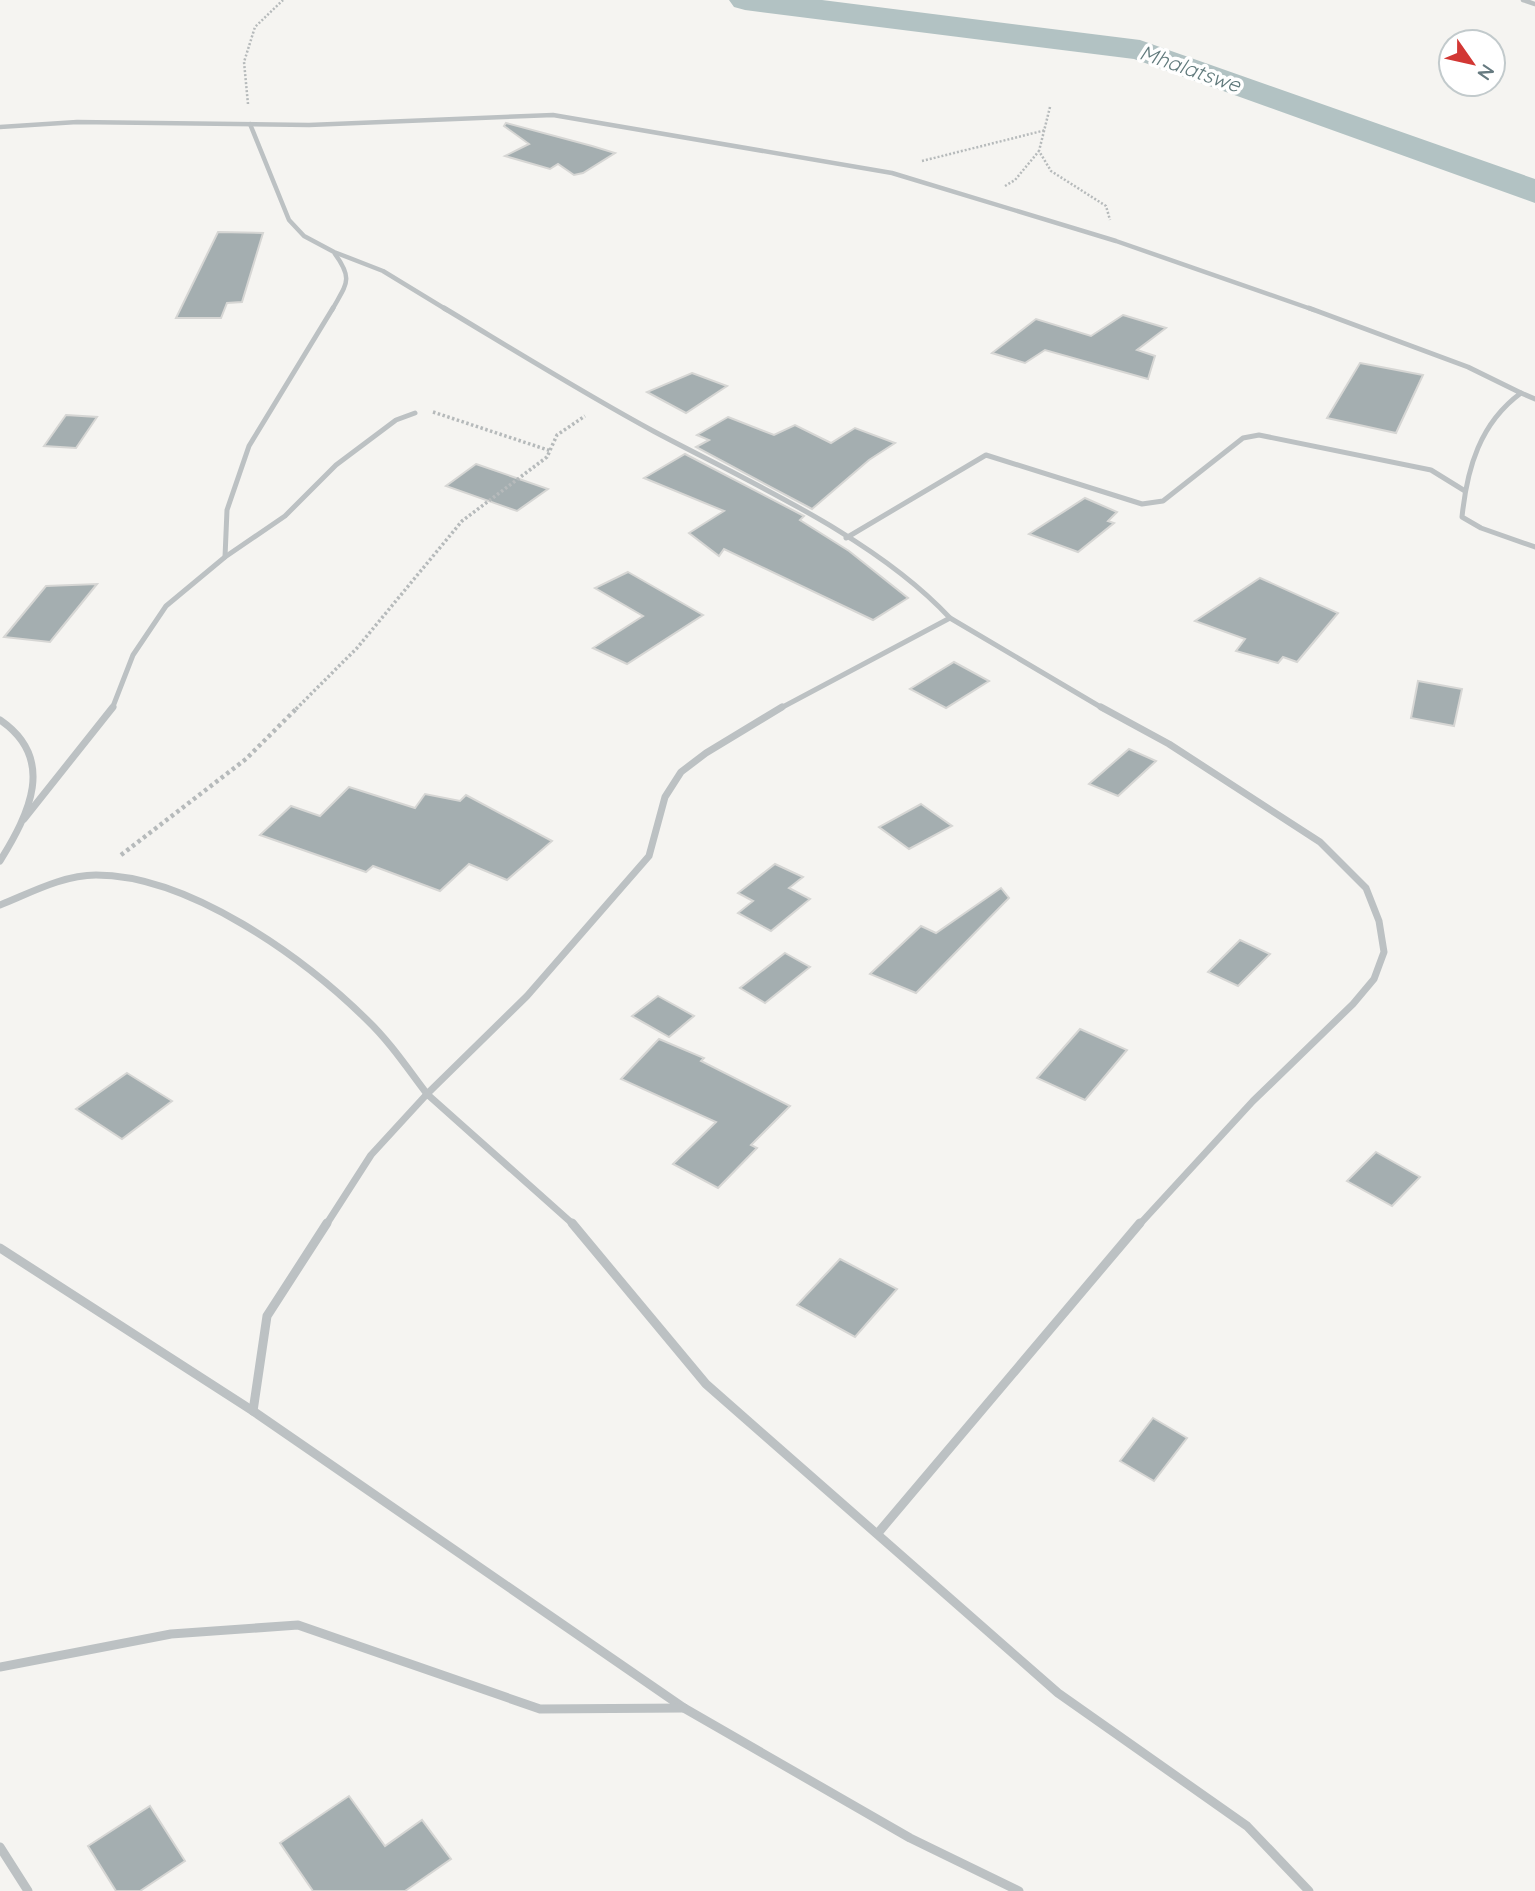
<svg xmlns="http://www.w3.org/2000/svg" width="1535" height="1891" viewBox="0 0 1535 1891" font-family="Quicksand,sans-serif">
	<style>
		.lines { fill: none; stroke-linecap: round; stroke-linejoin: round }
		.river { fill: #b2c2c3; fill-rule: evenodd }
		.building { fill: #a4aeb0; stroke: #d6d6d4; stroke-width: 2 }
		.path-far2 { stroke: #b6babb; stroke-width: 2.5; stroke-dasharray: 2 2; stroke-linecap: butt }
		.path-far1 { stroke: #b6babb; stroke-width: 3.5; stroke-dasharray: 2.5 2.5; stroke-linecap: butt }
		.path { stroke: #b6babb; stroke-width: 4.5; stroke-dasharray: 3.5 3.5; stroke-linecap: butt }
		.minor-far3 { stroke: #bcc1c3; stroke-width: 4.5 }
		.minor-far2 { stroke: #bcc1c3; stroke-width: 5 }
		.minor-far1 { stroke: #bcc1c3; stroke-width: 7 }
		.minor { stroke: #bcc1c3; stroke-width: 9 }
		.labels { text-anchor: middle; stroke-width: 7; stroke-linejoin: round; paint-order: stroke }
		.far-water-label { font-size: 21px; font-style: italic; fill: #627b7d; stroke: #fff }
	</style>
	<rect width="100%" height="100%" fill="#f5f4f1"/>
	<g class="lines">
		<path class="river" d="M 729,0 L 822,0 L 1140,40 L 1535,179 L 1535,203 L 1134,59 L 745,10 L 734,7 Z"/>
	</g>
	<g class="building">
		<path d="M 506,123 L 592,146 L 615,153 L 583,173 L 574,175 L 558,164 L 550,169 L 505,156 L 529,144 L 504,126 Z"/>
		<path d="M 218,232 L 263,233 L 242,302 L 227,303 L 221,318 L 176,318 Z"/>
		<path d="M 1123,315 L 1166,328 L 1137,350 L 1155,356 L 1148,379 L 1045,350 L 1025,363 L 992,353 L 1036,319 L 1091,336 Z"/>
		<path d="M 1360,363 L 1423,375 L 1396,433 L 1327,418 Z"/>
		<path d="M 692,373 L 727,386 L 686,413 L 647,392 Z"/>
		<path d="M 66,415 L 97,417 L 76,448 L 44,446 Z"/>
		<path d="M 728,417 L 774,435 L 795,425 L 831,443 L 855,428 L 895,443 L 869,460 L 812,509 L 696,447 L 709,440 L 697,435 Z"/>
		<path d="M 685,454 L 804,516 L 800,520 L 849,551 L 908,598 L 873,620 L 724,549 L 719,556 L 689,533 L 724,511 L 644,478 Z"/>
		<path d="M 476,464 L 548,489 L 517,511 L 446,486 Z"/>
		<path d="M 1085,498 L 1117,512 L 1108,521 L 1114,523 L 1078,552 L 1029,534 Z"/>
		<path d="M 628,572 L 703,615 L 627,664 L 593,648 L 643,616 L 595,588 Z"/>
		<path d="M 1260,578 L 1338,613 L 1297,662 L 1283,657 L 1278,663 L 1236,651 L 1245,639 L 1195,621 Z"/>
		<path d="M 97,584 L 50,642 L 4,637 L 46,586 Z"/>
		<path d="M 954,662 L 989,681 L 946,708 L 910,689 Z"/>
		<path d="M 1418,681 L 1462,689 L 1454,726 L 1411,718 Z"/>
		<path d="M 1129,749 L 1156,761 L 1118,796 L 1089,784 Z"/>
		<path d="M 349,787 L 415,808 L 425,794 L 460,801 L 466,795 L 552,841 L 507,880 L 469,864 L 440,891 L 373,866 L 366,872 L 260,835 L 291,806 L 320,816 Z"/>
		<path d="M 921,804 L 952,826 L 909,849 L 879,827 Z"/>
		<path d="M 775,864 L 803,877 L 789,888 L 810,899 L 771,931 L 738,913 L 753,901 L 738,893 Z"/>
		<path d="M 1001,888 L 1009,898 L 916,993 L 870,974 L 921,926 L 936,933 Z"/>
		<path d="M 1240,940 L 1270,954 L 1238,986 L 1208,972 Z"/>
		<path d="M 785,953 L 810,967 L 765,1003 L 740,988 Z"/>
		<path d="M 658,996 L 694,1016 L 669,1037 L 632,1016 Z"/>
		<path d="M 1080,1029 L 1127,1050 L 1085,1100 L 1037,1078 Z"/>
		<path d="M 659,1039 L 704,1058 L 701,1061 L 790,1106 L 751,1145 L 757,1148 L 718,1188 L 673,1164 L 716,1122 L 621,1079 Z"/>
		<path d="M 127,1073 L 172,1101 L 122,1139 L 76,1109 Z"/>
		<path d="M 1376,1152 L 1420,1177 L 1392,1206 L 1347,1181 Z"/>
		<path d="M 840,1259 L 897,1289 L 855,1337 L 797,1305 Z"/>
		<path d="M 1153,1418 L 1187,1438 L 1154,1481 L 1120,1461 Z"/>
		<path d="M 349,1796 L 385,1846 L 422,1820 L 451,1859 L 405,1891 L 313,1891 L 280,1843 Z"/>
		<path d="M 150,1806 L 185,1861 L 140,1891 L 116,1891 L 88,1846 Z"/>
	</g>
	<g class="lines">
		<g class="path-far2">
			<path d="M 248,104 L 244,62 L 255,27 L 283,0"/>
			<path d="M 1050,107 L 1039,151 L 1051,171 L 1106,206 L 1110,220"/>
			<path d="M 922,161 L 1046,130"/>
			<path d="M 1005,186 L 1015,180 L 1039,151"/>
		</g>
		<g class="path-far1">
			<path d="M 433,412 L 551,451"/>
			<path d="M 296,709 L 357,648 L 462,521 L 547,457 L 557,435 L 585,416"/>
		</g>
		<path class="path" d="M 121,855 L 246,759 L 298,707"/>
		<g class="minor-far3">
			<path d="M 1523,0 L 1535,4"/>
			<path d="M 250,124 L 289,220 L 304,236 L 334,252 L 383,271 L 447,310"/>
			<path d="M 0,127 L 77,122 L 309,125 L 553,115 L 892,173 L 1116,241 L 1314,310"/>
			<path d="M 332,310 C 346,284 354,280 335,254"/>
		</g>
		<g class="minor-far2">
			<path d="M 444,308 C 514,350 583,393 655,432 C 751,483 876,538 950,618 L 779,709"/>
			<path d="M 1309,308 L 1468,367 L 1521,393 C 1480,423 1467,468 1462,517 L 1481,528 L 1535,547"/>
			<path d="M 1521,393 L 1535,399"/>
			<path d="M 846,538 L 986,455 L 1142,504 L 1163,501 L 1243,438 L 1259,435 L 1431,470 L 1465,491"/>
			<path d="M 225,557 L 227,510 L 249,446 L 333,308"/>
			<path d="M 950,618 L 1104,709"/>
			<path d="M 112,709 L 133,655 L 166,606 L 225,557 L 285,516 L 336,465 L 396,420 L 415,413"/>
		</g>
		<g class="minor-far1">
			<path d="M 1101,707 L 1169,744 L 1320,842 L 1366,888 L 1379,921 L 1384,952 L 1374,979 L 1353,1004 L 1253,1101 L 1139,1225"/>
			<path d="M 0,720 C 57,759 29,814 0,861"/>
			<path d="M 24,819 L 113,707"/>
			<path d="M 0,905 C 30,893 63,875 96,875 C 189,875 303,957 367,1020 C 390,1042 408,1069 427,1094 L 527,996 L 649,856 L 665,797 L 681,772 L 706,753 L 782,707"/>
			<path d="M 326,1225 L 371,1155 L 427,1094 L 574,1225"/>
		</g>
		<g class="minor">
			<path d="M 572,1223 L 706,1384 L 1058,1693 L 1247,1826 L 1309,1891"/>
			<path d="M 0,1248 L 253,1411 L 684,1708 L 910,1838 L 1019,1891"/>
			<path d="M 253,1411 L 267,1316 L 327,1223"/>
			<path d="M 878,1533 L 1140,1223"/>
			<path d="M 0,1667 L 171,1634 L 298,1625 L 540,1709 L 684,1708"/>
			<path d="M 0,1847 L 28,1891"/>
		</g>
	</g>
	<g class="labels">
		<g class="far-water-label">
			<text transform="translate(1190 69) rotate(19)" y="7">Mhalatswe</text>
		</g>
	</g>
	<g transform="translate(1472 63) rotate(124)"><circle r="33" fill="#ffffff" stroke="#c2cacc" stroke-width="2"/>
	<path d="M0-5L12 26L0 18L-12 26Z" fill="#d23734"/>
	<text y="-10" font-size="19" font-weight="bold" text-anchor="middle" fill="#667a80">N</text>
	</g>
</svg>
